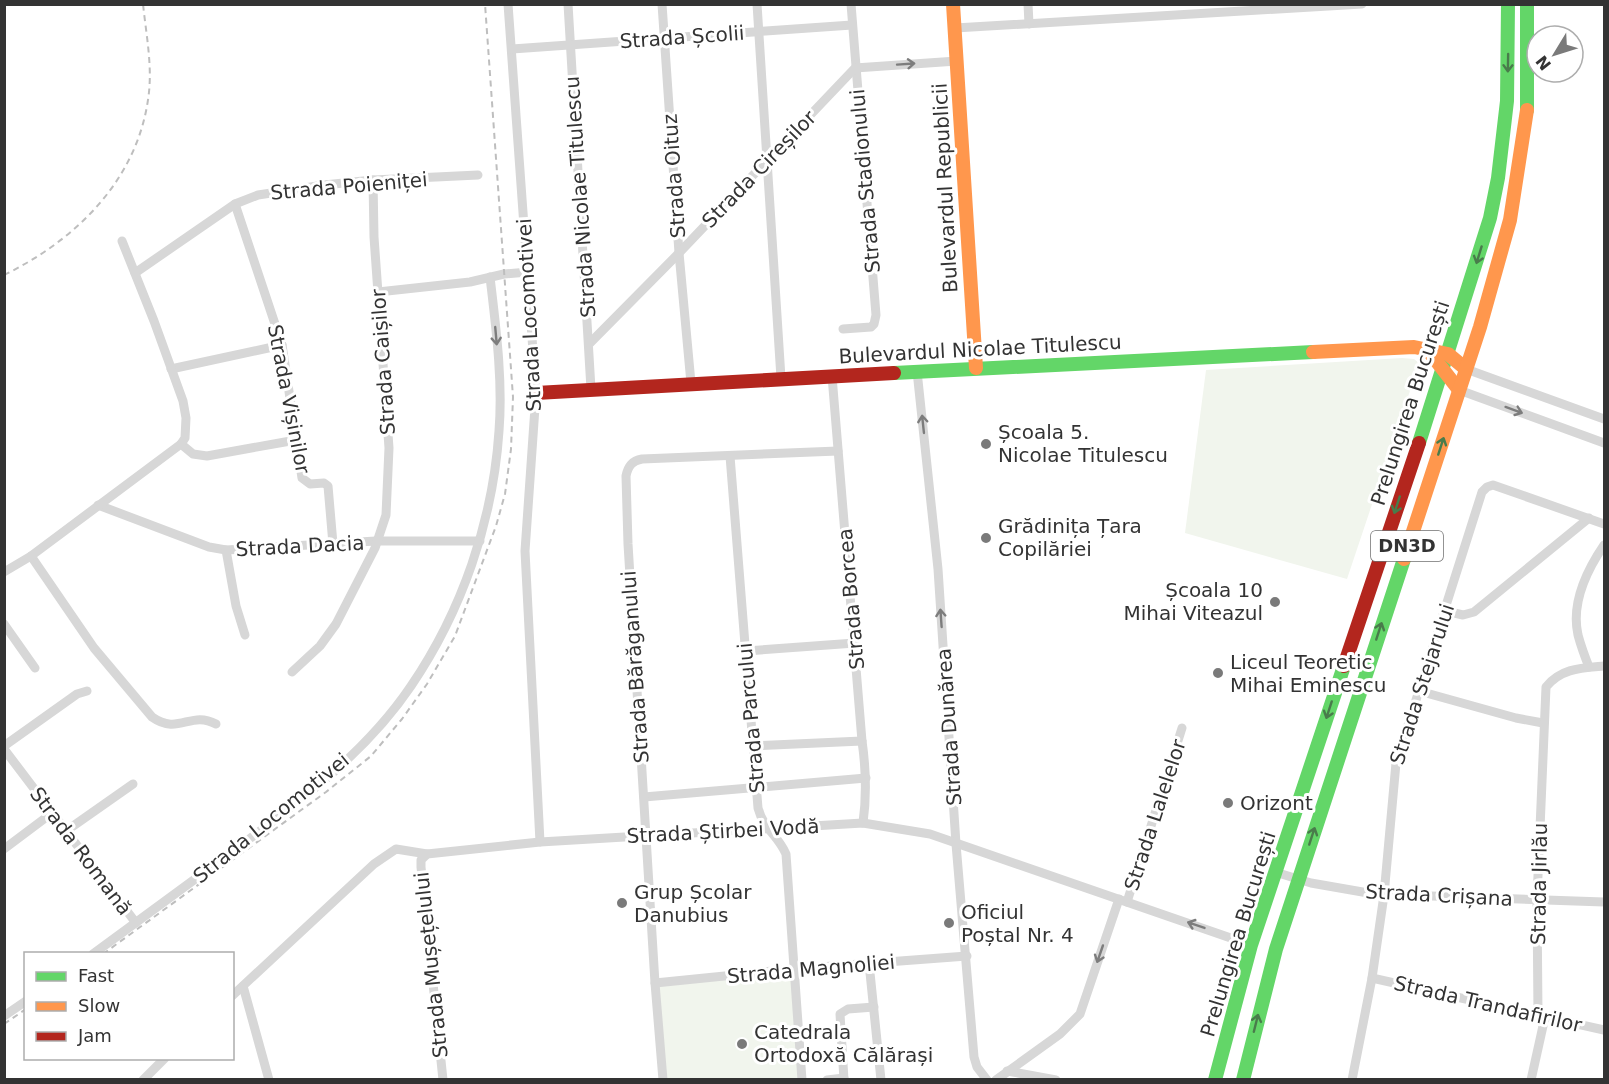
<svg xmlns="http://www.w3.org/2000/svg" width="1609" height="1084" viewBox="0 0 1609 1084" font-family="'DejaVu Sans',sans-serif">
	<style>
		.green { fill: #f1f5ed }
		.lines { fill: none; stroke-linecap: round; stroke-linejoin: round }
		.street { stroke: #d7d7d7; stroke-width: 9 }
		.fast { stroke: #63d668; stroke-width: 14 }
		.slow { stroke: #ff974d; stroke-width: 14 }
		.jam { stroke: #b3261e; stroke-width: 14 }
		.rail { stroke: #bebebe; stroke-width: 2; stroke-dasharray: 6 4.5; stroke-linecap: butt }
		.oneway { stroke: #497c4b }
		.oneway2 { stroke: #7d7d7d }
		.poi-dot { fill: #7a7a7a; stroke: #fff; stroke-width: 2 }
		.labels { text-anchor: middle; stroke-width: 6; stroke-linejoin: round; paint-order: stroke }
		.shield { fill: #fff; stroke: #707070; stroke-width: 1.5 }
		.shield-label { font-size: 18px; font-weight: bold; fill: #333 }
		.street-label { font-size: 20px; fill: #333; stroke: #fff }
		.poi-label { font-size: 20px; fill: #333; stroke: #fff; text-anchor: start }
	</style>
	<rect width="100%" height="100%" fill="#fff"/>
	<g class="green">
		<path d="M 1402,358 L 1414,359 L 1419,363 L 1418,367 L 1347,579 L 1185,533 L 1206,370 Z"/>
		<path d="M 793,969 L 802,1079 L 663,1079 L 655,983 Z"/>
	</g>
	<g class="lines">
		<g class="street">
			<path d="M 508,4 L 536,393 L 525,551 L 540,842"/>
			<path d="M 568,4 L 591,389"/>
			<path d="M 662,4 L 679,253 L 691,383"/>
			<path d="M 757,4 L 781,378"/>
			<path d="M 1028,4 L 1029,24"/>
			<path d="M 955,28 L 1362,4"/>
			<path d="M 512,49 L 852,25"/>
			<path d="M 235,204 L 282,345 L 302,478 L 310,484 L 324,483 L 328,486 L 333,544"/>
			<path d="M 135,273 L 235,204 L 258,195 L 324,185 L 373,180 L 478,175"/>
			<path d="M 378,292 L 470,282 L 504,274 L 528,272"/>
			<path d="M 843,329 L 871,327 L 874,324 L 876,315 L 851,4"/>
			<path d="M 590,343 L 679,253 L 855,68 L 957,61"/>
			<path d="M 171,369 L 282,345"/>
			<path d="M 1466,369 L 1604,419"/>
			<path d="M 917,371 L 938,569 L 956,844 L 974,1057 L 977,1067 L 987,1080"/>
			<path d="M 832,376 L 862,741 C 866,769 867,794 863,823"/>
			<path d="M 1459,390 L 1604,443"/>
			<path d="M 181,444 L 193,454 L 207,456 L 296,440"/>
			<path d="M 730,456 L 758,808 C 764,830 777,834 786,854 L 802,1080"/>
			<path d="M 98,505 L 209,547 L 226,550 L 376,541 L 480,541"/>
			<path d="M 226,550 L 236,606 L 245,635"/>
			<path d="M 31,556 L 94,648 L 152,717 C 179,736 190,710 216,724"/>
			<path d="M 4,572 L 31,556 L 181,444 L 185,438 L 186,418 L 183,401 L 154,321 L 122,241"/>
			<path d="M 1446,611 L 1463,615 L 1474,612 L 1589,518"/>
			<path d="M 4,624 L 35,668"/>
			<path d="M 746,651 L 855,643"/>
			<path d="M 1589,667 C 1585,657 1581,646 1578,635 C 1571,604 1587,570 1604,545"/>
			<path d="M 292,672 L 320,646 L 336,624 L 375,548 L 386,515 L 389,448 L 374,237 L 373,180"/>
			<path d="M 1419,691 L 1516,718 L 1543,723"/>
			<path d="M 4,746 L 77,694 L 87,691"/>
			<path d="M 753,746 L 862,741"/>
			<path d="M 4,749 L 136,923"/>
			<path d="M 644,797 L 866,778"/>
			<path d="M 66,831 L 133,784"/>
			<path d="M 4,849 L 52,813"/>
			<path d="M 427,854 L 421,860 L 421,867 L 443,1080"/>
			<path d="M 1275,872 L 1311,883 L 1374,894 L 1604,902"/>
			<path d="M 1127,902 L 1182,728"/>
			<path d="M 93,954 C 141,919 189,884 236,849 C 300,801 366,753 411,686 C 462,611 493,521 499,431 C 503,381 496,328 490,277"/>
			<path d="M 869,963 L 881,1080"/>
			<path d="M 1372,978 L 1604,1030"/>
			<path d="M 655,983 L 793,969 L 967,956"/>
			<path d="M 243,986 L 269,1080"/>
			<path d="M 232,996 L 374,864 L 396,849 L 427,854 L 540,842 L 863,823 L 930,834 L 1251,945"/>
			<path d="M 4,1016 L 26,1001"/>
			<path d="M 1007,1071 L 1056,1080"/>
			<path d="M 143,1080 L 165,1058"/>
			<path d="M 663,1080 L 655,983 L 628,544 L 626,476 C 628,466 632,461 642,459 L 838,451"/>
			<path d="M 827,1080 L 844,1078"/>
			<path d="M 844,1080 L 840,1014 L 848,1009 L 874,1007"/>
			<path d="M 996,1080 L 1060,1034 L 1080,1014 L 1119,899"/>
			<path d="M 1352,1080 L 1372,978 L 1384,895 L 1396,763 L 1482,492 L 1487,487 L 1493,485 L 1604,524"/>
			<path d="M 1531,1080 L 1543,1026 L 1538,1015 L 1537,899 L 1546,687 C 1561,668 1582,668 1604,666"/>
		</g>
		<g class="fast">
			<path d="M 1527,110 L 1527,4"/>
			<path d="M 894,373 L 1313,352"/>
			<path d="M 1419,443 L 1490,218 L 1498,178 L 1507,101 L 1508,4"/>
			<path d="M 1215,1080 L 1251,945 L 1344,666"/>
			<path d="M 1243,1080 L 1276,949 L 1404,559"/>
		</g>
		<g class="slow">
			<path d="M 953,4 L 976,368"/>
			<path d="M 1427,349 L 1459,390"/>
			<path d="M 1313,352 L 1414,347 L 1448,354 L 1466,369"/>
			<path d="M 1404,559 L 1480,327 L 1510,220 L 1527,110"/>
		</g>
		<g class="jam">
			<path d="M 536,393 L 894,373"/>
			<path d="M 1344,666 L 1419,443"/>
		</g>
		<g class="rail">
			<path d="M 4,275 C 78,239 140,177 149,92 C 152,63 146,33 143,4"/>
			<path d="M 103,954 L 326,792 L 371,756 L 402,719 L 427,684 L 455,636 L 496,526 L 505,494 L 511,449 L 513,397 L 485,4"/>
			<path d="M 4,1024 L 26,1009"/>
		</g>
	</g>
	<defs><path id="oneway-shaft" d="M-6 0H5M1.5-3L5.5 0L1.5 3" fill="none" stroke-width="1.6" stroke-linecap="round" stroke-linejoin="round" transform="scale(1.5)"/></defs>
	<g class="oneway">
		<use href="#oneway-shaft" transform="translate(1508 63) rotate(91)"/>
		<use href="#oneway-shaft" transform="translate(1479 255) rotate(107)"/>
		<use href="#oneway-shaft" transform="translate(1441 446) rotate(-72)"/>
		<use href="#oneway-shaft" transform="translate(1397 505) rotate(108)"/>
		<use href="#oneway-shaft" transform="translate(1379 631) rotate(-72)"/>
		<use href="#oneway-shaft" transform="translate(1329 710) rotate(108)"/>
		<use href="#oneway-shaft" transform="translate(1312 836) rotate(-72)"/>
		<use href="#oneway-shaft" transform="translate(1256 1023) rotate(-76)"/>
	</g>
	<g class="oneway2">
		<use href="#oneway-shaft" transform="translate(906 64) rotate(-4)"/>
		<use href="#oneway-shaft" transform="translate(496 336) rotate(85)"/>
		<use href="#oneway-shaft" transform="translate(1514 410) rotate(20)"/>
		<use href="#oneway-shaft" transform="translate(923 424) rotate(-96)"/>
		<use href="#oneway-shaft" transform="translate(941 618) rotate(-94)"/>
		<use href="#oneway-shaft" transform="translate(1196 925) rotate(-161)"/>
		<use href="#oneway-shaft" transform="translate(1100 954) rotate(109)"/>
	</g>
	<g class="poi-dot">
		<circle cx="986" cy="444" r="6"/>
		<circle cx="986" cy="538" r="6"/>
		<circle cx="1275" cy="602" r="6"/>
		<circle cx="1218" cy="673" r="6"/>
		<circle cx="1228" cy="803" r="6"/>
		<circle cx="622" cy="903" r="6"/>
		<circle cx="949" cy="923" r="6"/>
		<circle cx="742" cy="1044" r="6"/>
	</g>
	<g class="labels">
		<rect class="shield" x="1371" y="531" width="72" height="30" rx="4.5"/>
		<g class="shield-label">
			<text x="1407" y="552">DN3D</text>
		</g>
		<g class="street-label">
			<text transform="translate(682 37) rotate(-4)" y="7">Strada Școlii</text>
			<text transform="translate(759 169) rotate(-46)" y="7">Strada Cireșilor</text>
			<text transform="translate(674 176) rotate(-94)" y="7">Strada Oituz</text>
			<text transform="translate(865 181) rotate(-95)" y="7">Strada Stadionului</text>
			<text transform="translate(349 186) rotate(-5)" y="7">Strada Poieniței</text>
			<text transform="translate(945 188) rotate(-93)" y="7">Bulevardul Republicii</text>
			<text transform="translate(580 197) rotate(-94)" y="7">Strada Nicolae Titulescu</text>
			<text transform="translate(529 315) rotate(-93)" y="7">Strada Locomotivei</text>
			<text transform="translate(980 349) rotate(-3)" y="7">Bulevardul Nicolae Titulescu</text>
			<text transform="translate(383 362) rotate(-94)" y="7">Strada Caișilor</text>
			<text transform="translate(289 399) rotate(79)" y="7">Strada Vișinilor</text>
			<text transform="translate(1410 403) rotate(-72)" y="7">Prelungirea București</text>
			<text transform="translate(300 546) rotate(-3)" y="7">Strada Dacia</text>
			<text transform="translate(851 599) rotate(-95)" y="7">Strada Borcea</text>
			<text transform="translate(635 667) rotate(-94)" y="7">Strada Bărăganului</text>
			<text transform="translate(1422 684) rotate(-72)" y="7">Strada Stejarului</text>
			<text transform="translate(751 718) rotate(-95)" y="7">Strada Parcului</text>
			<text transform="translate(949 727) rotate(-94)" y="7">Strada Dunărea</text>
			<text transform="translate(1155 815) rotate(-72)" y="7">Strada Lalelelor</text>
			<text transform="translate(271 818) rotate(-39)" y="7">Strada Locomotivei</text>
			<text transform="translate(723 831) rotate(-3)" y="7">Strada Știrbei Vodă</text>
			<text transform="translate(81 851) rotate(53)" y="7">Strada Romană</text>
			<text transform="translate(1539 884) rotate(-89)" y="7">Strada Jirlău</text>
			<text transform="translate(1439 895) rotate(3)" y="7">Strada Crișana</text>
			<text transform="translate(1238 934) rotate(-73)" y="7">Prelungirea București</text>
			<text transform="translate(431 965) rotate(-96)" y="7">Strada Mușețelului</text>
			<text transform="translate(811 969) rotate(-5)" y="7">Strada Magnoliei</text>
			<text transform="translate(1488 1004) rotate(13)" y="7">Strada Trandafirilor</text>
		</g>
		<g class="poi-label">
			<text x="998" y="439">Școala 5.<tspan x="998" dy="23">Nicolae Titulescu</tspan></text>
			<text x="998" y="533">Grădinița Țara<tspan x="998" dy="23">Copilăriei</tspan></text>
			<text x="1263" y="597" text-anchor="end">Școala 10<tspan x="1263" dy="23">Mihai Viteazul</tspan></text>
			<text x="1230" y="669">Liceul Teoretic<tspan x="1230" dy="23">Mihai Eminescu</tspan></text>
			<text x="1240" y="810">Orizont</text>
			<text x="634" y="899">Grup Școlar<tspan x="634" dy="23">Danubius</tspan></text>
			<text x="961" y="919">Oficiul<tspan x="961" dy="23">Poștal Nr. 4</tspan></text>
			<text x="754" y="1039">Catedrala<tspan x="754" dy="23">Ortodoxă Călărași</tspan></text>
		</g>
	</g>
	<rect width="1609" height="1084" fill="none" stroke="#333333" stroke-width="12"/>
	<rect x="24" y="952" width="210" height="108" fill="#ffffff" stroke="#adadad" stroke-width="1.5"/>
	<rect x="36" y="972" width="30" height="9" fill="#63d668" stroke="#adadad" stroke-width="1.5"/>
	<text x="78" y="982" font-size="18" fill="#333333">Fast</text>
	<rect x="36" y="1002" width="30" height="9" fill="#ff974d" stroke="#adadad" stroke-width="1.5"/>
	<text x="78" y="1012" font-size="18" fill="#333333">Slow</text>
	<rect x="36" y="1032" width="30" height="9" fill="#b3261e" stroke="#adadad" stroke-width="1.5"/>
	<text x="78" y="1042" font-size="18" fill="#333333">Jam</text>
	<g transform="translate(1555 54) rotate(232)"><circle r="28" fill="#ffffff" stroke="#adadad" stroke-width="1.5"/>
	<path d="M0-4.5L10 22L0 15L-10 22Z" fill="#7a7a7a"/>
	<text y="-9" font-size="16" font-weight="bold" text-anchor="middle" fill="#333333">N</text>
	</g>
</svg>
